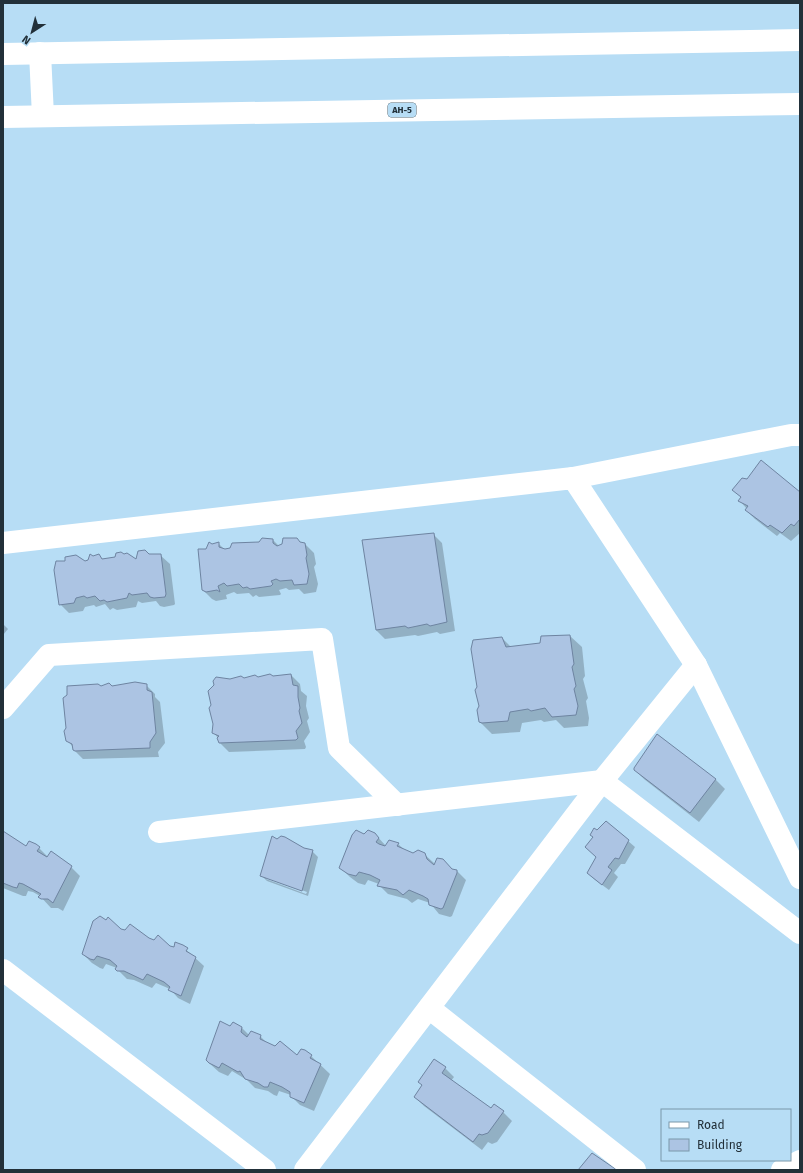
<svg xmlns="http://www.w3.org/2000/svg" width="803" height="1173" viewBox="0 0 803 1173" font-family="'Fira Sans',sans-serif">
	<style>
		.shadow { fill: #0003; fill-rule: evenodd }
		.building { fill: #acc4e3; stroke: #6e84a1 }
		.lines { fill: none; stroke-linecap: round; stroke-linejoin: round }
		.minor { stroke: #fff; stroke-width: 22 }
		.highway { stroke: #fff; stroke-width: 22 }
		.labels { text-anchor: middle; stroke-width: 3.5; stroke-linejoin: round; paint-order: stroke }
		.shield { fill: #b7ddf5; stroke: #4f6471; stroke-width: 1 }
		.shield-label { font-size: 9px; font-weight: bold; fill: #223039 }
	</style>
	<rect width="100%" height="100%" fill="#b7ddf5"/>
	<g class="shadow">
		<path d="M 734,490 L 800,494 L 800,533 L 791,541 L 780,533 L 777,536 L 755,519 L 746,510 L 747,509 L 740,501 L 742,498 Z"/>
		<path d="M 433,534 L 442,543 L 455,631 L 440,634 L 437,632 L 418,636 L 415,635 L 385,639 L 376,630 Z"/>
		<path d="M 273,540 L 279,546 L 305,544 L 314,553 L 316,564 L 314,567 L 318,584 L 316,592 L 304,594 L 299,589 L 289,590 L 286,588 L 279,590 L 281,594 L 280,595 L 259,597 L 256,595 L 253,597 L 249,593 L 237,594 L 234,592 L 226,595 L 227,599 L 216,601 L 212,599 L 203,590 L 207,550 L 212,545 L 218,543 L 225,550 Z"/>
		<path d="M 99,555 L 103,560 L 137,560 L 150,555 L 160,555 L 170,564 L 175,604 L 174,605 L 164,607 L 160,606 L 156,601 L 142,603 L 138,601 L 136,607 L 117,610 L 113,608 L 110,610 L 105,604 L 96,607 L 94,605 L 85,607 L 83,611 L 69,613 L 60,604 L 85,562 L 93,557 Z"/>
		<path d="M 3,624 L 8,629 L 3,635 Z"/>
		<path d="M 570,636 L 582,647 L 585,676 L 583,679 L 588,698 L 586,701 L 589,718 L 588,726 L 564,728 L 556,720 L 544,722 L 541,720 L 522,723 L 520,732 L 492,734 L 480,722 L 502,638 L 512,648 L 541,644 Z"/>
		<path d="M 291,675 L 300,684 L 301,691 L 307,696 L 306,706 L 309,718 L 307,721 L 310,732 L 304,741 L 306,747 L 305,749 L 229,752 L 220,743 L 218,738 L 213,732 L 230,680 Z"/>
		<path d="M 146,685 L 155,694 L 155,697 L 160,702 L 165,743 L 158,752 L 159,757 L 83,759 L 74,750 L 73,747 L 67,740 L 100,687 Z"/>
		<path d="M 658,736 L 716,780 L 725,789 L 699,822 L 644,779 L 635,770 Z"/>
		<path d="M 606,822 L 635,847 L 625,864 L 621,864 L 614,873 L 618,877 L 609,890 L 594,879 L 588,873 L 597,857 L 598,831 Z"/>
		<path d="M 3,832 L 26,847 L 39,848 L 48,857 L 71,867 L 80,876 L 63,911 L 58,908 L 51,908 L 40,896 L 33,892 L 28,891 L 26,896 L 23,896 L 3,888 Z"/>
		<path d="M 374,833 L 386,846 L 398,844 L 406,851 L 413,855 L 424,854 L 434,863 L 435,867 L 457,871 L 466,880 L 452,916 L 450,917 L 439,914 L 430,903 L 418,899 L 412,903 L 407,899 L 388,894 L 379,885 L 379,884 L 368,880 L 365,885 L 358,883 L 350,877 L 341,868 L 365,835 Z"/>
		<path d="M 277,841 L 312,851 L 318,857 L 308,896 L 267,881 L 261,875 ZM 266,877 L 307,892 L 306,894 L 266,879 Z"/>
		<path d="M 121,930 L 149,939 L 169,947 L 175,948 L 182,946 L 204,966 L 190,1004 L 178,998 L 170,989 L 156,983 L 152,988 L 134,980 L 127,979 L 117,969 L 117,968 L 106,964 L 103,969 L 100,968 L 92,963 L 83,954 Z"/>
		<path d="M 241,1027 L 249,1035 L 260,1036 L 267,1043 L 297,1056 L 311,1056 L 330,1074 L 314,1111 L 300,1105 L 291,1096 L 291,1095 L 279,1091 L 277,1096 L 274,1095 L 268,1091 L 255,1088 L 247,1080 L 232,1071 L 228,1076 L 219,1072 L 209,1063 L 230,1028 Z"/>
		<path d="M 445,1068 L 454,1077 L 451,1081 L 491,1110 L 503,1112 L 512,1121 L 497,1142 L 492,1144 L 488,1142 L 482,1150 L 424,1106 L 415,1097 Z"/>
	</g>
	<g class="building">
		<path d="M 761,460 L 800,492 L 800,519 L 794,526 L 791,524 L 782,533 L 770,525 L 768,527 L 745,510 L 748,506 L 738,501 L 741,497 L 732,490 L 742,478 L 747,479 Z"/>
		<path d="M 434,533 L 447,622 L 430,626 L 427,624 L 408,628 L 405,626 L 376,630 L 362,540 Z"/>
		<path d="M 262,538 L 273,539 L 273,543 L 277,546 L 282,544 L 283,538 L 297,538 L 300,542 L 305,543 L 307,555 L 306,558 L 309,574 L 307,584 L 294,585 L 292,580 L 280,581 L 276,579 L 271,581 L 273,584 L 271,586 L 250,589 L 247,587 L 243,588 L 239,584 L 227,586 L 224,583 L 218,586 L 220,592 L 217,590 L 206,592 L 202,590 L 198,549 L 206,549 L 209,542 L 212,544 L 219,542 L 219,547 L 225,549 L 230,548 L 232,543 L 259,542 Z"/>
		<path d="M 145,550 L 149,554 L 161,554 L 166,594 L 165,597 L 154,598 L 150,597 L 147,593 L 132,595 L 129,593 L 127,598 L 107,602 L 104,600 L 100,601 L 95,596 L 87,598 L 84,596 L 76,598 L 74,603 L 59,605 L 54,570 L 56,561 L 65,561 L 65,557 L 76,555 L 85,561 L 88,560 L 90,554 L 93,556 L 99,554 L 102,559 L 115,557 L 116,553 L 121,552 L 124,554 L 127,553 L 136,559 L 138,551 Z"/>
		<path d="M 570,635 L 574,664 L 572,667 L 576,686 L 574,689 L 578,706 L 576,715 L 552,717 L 545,708 L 531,711 L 528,709 L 510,712 L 508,721 L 482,723 L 479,722 L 477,710 L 479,706 L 475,690 L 477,687 L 471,649 L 473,640 L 502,637 L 506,647 L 540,643 L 541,636 Z"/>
		<path d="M 270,674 L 273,676 L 291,674 L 293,685 L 298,686 L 298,697 L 300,708 L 299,711 L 302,723 L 296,731 L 298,738 L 296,740 L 219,743 L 217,738 L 219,736 L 212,733 L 213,724 L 209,708 L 211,705 L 208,691 L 214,685 L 213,681 L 216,677 L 230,679 L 241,676 L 244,678 L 255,675 L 258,677 Z"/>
		<path d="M 135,682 L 147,684 L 147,690 L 152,692 L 156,733 L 150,742 L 150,748 L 75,751 L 73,750 L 72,744 L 66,741 L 64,731 L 66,728 L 63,698 L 67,695 L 67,686 L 98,684 L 101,686 L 109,683 L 112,686 Z"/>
		<path d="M 657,734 L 716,779 L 690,813 L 634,770 L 634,768 Z"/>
		<path d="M 606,821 L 629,840 L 619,859 L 615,858 L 608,867 L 612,870 L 602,885 L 587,873 L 596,857 L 585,847 L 593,837 L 590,835 L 594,828 L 597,830 Z"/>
		<path d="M 356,830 L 364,834 L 368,830 L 375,833 L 379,838 L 376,842 L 379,844 L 385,846 L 389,840 L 399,843 L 397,846 L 413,853 L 418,850 L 425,853 L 427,859 L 434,865 L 437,858 L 443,859 L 452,869 L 457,870 L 457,873 L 443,908 L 441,909 L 429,905 L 428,899 L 423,896 L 409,890 L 403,895 L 397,890 L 377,886 L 380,880 L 370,875 L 359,872 L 356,876 L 348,874 L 339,868 L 352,835 Z"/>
		<path d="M 3,831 L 26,846 L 29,841 L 36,844 L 40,847 L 37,851 L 47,857 L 51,851 L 72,866 L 53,903 L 48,899 L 41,899 L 38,897 L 41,894 L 23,884 L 19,883 L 17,888 L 13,887 L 3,883 Z"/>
		<path d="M 272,836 L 277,839 L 281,836 L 285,837 L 304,848 L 313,850 L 302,891 L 260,876 Z"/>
		<path d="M 100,916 L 106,920 L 108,917 L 121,929 L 125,930 L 130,924 L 149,938 L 154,940 L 158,935 L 170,946 L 174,947 L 175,942 L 183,945 L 188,948 L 186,951 L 196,957 L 181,996 L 168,990 L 170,987 L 164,982 L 147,974 L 143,980 L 124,971 L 117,971 L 115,969 L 117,966 L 110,960 L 97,956 L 94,960 L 90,959 L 82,954 L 93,921 Z"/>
		<path d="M 220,1021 L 230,1026 L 233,1022 L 242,1027 L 241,1032 L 247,1037 L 251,1031 L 261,1035 L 260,1039 L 275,1046 L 280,1041 L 297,1055 L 301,1049 L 305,1050 L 312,1055 L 310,1058 L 321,1064 L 304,1103 L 290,1097 L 290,1092 L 282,1087 L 270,1082 L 268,1087 L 264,1087 L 258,1083 L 245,1079 L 240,1071 L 238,1072 L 222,1063 L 219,1068 L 209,1063 L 206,1060 Z"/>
		<path d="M 434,1059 L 446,1067 L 442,1073 L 491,1108 L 494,1104 L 504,1111 L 488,1133 L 482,1135 L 479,1134 L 473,1142 L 414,1097 L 422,1085 L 418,1082 Z"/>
		<path d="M 592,1153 L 617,1170 L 578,1170 Z"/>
	</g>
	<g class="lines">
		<g class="minor">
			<path d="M 40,53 L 43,116"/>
			<path d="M 573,478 L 791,435 L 800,435"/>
			<path d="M 3,543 L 573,478 L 696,665 L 800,878"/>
			<path d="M 3,708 L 49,655 L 322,639 L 339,748 L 397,805"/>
			<path d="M 159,832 L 602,781 L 800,933"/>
			<path d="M 3,970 L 265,1170"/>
			<path d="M 429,1008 L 635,1170"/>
			<path d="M 305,1170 L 602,781 L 696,665"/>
			<path d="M 782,1170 L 800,1161"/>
		</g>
		<g class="highway">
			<path d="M 3,54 L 800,40"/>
			<path d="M 3,117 L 800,104"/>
		</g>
	</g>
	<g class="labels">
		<rect class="shield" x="388" y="103" width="28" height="14" rx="3"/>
		<g class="shield-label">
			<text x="402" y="113">AH-5</text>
		</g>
	</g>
	<rect width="803" height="1173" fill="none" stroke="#223039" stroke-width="8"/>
	<rect x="661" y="1109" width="130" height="52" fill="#b7ddf5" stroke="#7b98aa"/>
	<rect x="669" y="1122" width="20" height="6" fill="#ffffff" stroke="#7b98aa"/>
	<text x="697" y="1129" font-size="12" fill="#223039">Road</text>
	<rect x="669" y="1139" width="20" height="12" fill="#acc4e3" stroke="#7b98aa"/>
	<text x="697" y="1149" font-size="12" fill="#223039">Building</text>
	<g transform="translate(32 32) rotate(216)" stroke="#b7ddf5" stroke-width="3" paint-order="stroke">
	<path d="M0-3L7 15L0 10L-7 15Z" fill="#223039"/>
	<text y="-6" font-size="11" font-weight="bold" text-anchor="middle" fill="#223039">N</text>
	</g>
</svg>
